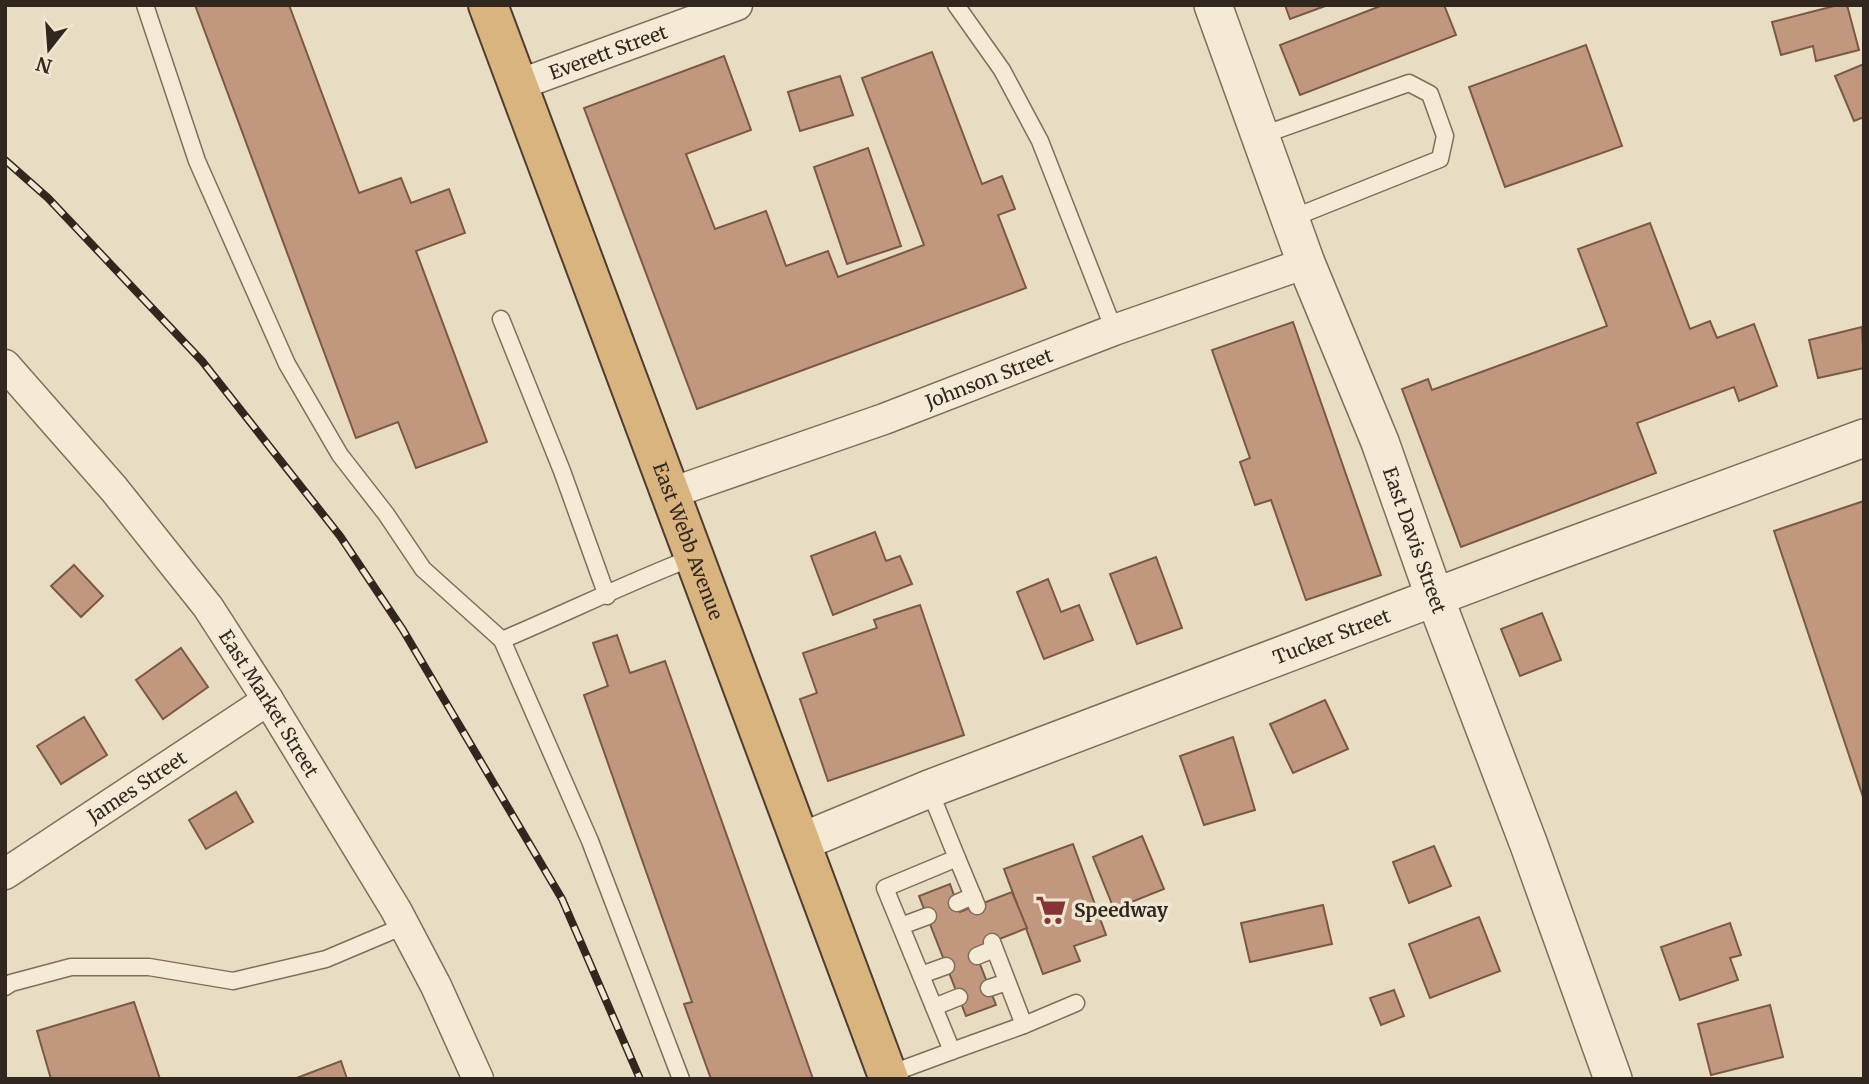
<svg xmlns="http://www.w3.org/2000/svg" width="1869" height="1084" viewBox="0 0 1869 1084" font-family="Merriweather,serif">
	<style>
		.building { fill: #c1987e; stroke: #7c5945; stroke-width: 2 }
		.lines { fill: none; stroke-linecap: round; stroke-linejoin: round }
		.service-casing { stroke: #806e5c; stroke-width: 19 }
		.minor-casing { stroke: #806e5c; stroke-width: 33 }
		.tertiary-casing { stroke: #806e5c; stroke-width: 40 }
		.trunk-casing { stroke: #4e3d30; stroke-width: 42 }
		.service { stroke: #f4ead5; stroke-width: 16 }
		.minor { stroke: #f4ead5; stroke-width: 30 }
		.tertiary { stroke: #f4ead5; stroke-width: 37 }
		.trunk { stroke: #dab47f; stroke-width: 38 }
		.rail-casing { stroke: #32271f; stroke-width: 8 }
		.rail { stroke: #f0e7d2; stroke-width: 5; stroke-dasharray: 16; stroke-linecap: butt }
		.labels { text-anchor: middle; stroke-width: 7; stroke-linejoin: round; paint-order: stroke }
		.street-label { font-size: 19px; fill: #32271f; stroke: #f0e7d2 }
		.poi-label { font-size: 19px; font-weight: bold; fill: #32271f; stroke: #f0e7d2; text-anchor: start }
	</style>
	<rect width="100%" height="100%" fill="#e8dcc3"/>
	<g class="building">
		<path d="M 195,5 L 289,5 L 359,193 L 401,178 L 411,203 L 449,189 L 465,233 L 416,251 L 487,442 L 416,468 L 398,422 L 356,438 Z"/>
		<path d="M 1285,5 L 1328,5 L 1290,19 Z"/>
		<path d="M 1383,5 L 1444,5 L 1456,35 L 1300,95 L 1280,45 Z"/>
		<path d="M 1838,5 L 1847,5 L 1859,50 L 1816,61 L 1813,46 L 1781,55 L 1772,22 Z"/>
		<path d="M 1586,45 L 1622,146 L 1505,187 L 1469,87 Z"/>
		<path d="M 932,52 L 982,184 L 1002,176 L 1015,209 L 998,215 L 1026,288 L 697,409 L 584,108 L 724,56 L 751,130 L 686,154 L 715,229 L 766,211 L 786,266 L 828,251 L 838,277 L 924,245 L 862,78 Z"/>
		<path d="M 1864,64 L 1864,117 L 1854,121 L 1835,76 Z"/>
		<path d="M 840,76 L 853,115 L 800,131 L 788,92 Z"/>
		<path d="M 868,148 L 901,246 L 847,264 L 814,167 Z"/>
		<path d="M 1650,223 L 1690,329 L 1710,321 L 1717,338 L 1754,324 L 1777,386 L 1739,401 L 1734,387 L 1637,423 L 1656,473 L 1461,547 L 1402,389 L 1428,379 L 1432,390 L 1607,326 L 1578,249 Z"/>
		<path d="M 1293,322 L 1381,575 L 1306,600 L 1271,500 L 1255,505 L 1240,462 L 1250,458 L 1212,350 Z"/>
		<path d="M 1862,327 L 1864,368 L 1818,378 L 1809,340 Z"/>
		<path d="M 1864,501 L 1864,800 L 1774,531 Z"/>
		<path d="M 875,532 L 886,561 L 900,556 L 912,584 L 833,615 L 811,556 Z"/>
		<path d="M 1156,557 L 1182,628 L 1137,644 L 1110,574 Z"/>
		<path d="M 74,565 L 103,596 L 81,617 L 51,586 Z"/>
		<path d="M 1048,579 L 1061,612 L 1079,605 L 1093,640 L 1044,659 L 1017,592 Z"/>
		<path d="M 920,605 L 964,735 L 828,781 L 800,699 L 817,693 L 803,653 L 877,628 L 874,620 Z"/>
		<path d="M 1542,613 L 1561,660 L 1520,676 L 1501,629 Z"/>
		<path d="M 617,635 L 630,673 L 665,661 L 813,1079 L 711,1079 L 684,1004 L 692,1002 L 584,695 L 608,686 L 593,643 Z"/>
		<path d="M 181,648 L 208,687 L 163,719 L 136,680 Z"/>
		<path d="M 1325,700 L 1348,749 L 1293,773 L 1270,724 Z"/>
		<path d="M 84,717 L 107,755 L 61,784 L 37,746 Z"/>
		<path d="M 1233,737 L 1255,810 L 1204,825 L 1180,756 Z"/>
		<path d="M 236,792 L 253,822 L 206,849 L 189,820 Z"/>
		<path d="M 1142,836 L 1164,889 L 1114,909 L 1093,857 Z"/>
		<path d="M 1073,844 L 1106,935 L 1074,946 L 1080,961 L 1043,974 L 1004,869 Z"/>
		<path d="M 1434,846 L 1451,886 L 1409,903 L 1393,862 Z"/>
		<path d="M 950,884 L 960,912 L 1012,892 L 1027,928 L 974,949 L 996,1005 L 966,1016 L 919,896 Z"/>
		<path d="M 1323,905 L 1332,944 L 1250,962 L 1241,923 Z"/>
		<path d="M 1479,917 L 1500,971 L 1430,998 L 1409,944 Z"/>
		<path d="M 1730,923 L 1741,955 L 1730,958 L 1738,980 L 1680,1000 L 1661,947 Z"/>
		<path d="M 1394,990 L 1404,1016 L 1381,1025 L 1370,998 Z"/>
		<path d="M 134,1002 L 160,1079 L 51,1079 L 37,1031 Z"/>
		<path d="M 1770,1005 L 1783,1057 L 1711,1075 L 1698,1024 Z"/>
		<path d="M 341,1061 L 347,1079 L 294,1079 Z"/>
	</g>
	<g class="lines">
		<g class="service-casing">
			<g id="service">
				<path d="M 145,5 L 197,161 L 287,364 L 340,455 L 386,514 L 423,569 L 502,640"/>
				<path d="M 956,5 L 1002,70 L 1040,141 L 1114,330"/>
				<path d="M 1260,136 L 1409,83 L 1430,94 L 1445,136 L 1440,159 L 1290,219"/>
				<path d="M 501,319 L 562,471 L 607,596"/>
				<path d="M 957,858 L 977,906"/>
				<path d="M 957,903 L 973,896"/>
				<path d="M 901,926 L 928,916"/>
				<path d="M 977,956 L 994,949"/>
				<path d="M 921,975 L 946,966"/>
				<path d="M 5,987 L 11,983 L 71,967 L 149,967 L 233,981 L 326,959 L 404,926"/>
				<path d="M 989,988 L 1007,982"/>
				<path d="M 934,1007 L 959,997"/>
				<path d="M 1024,1025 L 1076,1003"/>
				<path d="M 952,1051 L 1024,1025 L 992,942"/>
				<path d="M 887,1075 L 952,1051 L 885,888 L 957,858 L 929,789"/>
				<path d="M 681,1079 L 590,841 L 502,640 C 566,613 629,582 694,557"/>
			</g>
		</g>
		<g class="minor-casing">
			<g id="minor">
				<path id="s1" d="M 518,85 L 737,5"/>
				<path id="s2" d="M 5,365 L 114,489 L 208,607 L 268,700 L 396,910 L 436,986 L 478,1079"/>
				<path id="s3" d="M 671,493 L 884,419 L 1114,330 L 1306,263"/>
				<path id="s4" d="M 5,874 L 268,700"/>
			</g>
		</g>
		<g class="tertiary-casing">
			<g id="tertiary">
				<path id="s5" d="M 1213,5 L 1306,263 L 1380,442 L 1435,598 L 1529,845 L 1613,1079"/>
				<path id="s6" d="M 801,842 L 929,789 L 1525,563 L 1864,438"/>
			</g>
		</g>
		<g class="trunk-casing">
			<g id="trunk">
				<path id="s7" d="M 488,5 L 889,1079"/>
			</g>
		</g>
		<use href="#service" class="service"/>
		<use href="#minor" class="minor"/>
		<use href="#tertiary" class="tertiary"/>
		<use href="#trunk" class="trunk"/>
		<g class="rail-casing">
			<path id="rail" d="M 5,160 L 48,198 L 202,361 L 340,536 L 403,630 L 562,899 L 640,1079"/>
		</g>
		<use href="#rail" class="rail"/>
	</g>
	<defs>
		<g id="supermarket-bare" transform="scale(2.415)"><path d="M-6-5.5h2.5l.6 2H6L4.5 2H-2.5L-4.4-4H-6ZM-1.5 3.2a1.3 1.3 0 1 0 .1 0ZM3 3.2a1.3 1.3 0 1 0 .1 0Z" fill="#873437" stroke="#f0e7d2" stroke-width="2.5" paint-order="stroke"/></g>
	</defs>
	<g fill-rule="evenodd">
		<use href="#supermarket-bare" x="1051" y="910"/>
	</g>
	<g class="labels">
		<g class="street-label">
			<text dy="7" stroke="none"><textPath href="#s1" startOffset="96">Everett Street</textPath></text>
			<text dy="7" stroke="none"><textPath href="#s3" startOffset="338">Johnson Street</textPath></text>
			<text dy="7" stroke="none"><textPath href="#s5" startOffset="572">East Davis Street</textPath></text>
			<text dy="7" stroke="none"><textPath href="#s7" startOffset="572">East Webb Avenue</textPath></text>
			<text dy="7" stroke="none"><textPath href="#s6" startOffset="569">Tucker Street</textPath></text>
			<text dy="7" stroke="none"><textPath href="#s2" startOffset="430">East Market Street</textPath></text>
			<text dy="7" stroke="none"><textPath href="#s4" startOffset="158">James Street</textPath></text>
		</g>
		<g class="poi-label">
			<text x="1074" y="917">Speedway</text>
		</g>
	</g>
	<rect width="1869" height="1084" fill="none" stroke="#32271f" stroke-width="14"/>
	<g transform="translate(49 49) rotate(197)" stroke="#f0e7d2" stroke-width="5" paint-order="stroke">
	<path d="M0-5L12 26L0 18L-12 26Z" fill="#32271f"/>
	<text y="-10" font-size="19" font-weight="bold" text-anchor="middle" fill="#32271f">N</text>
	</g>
</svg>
